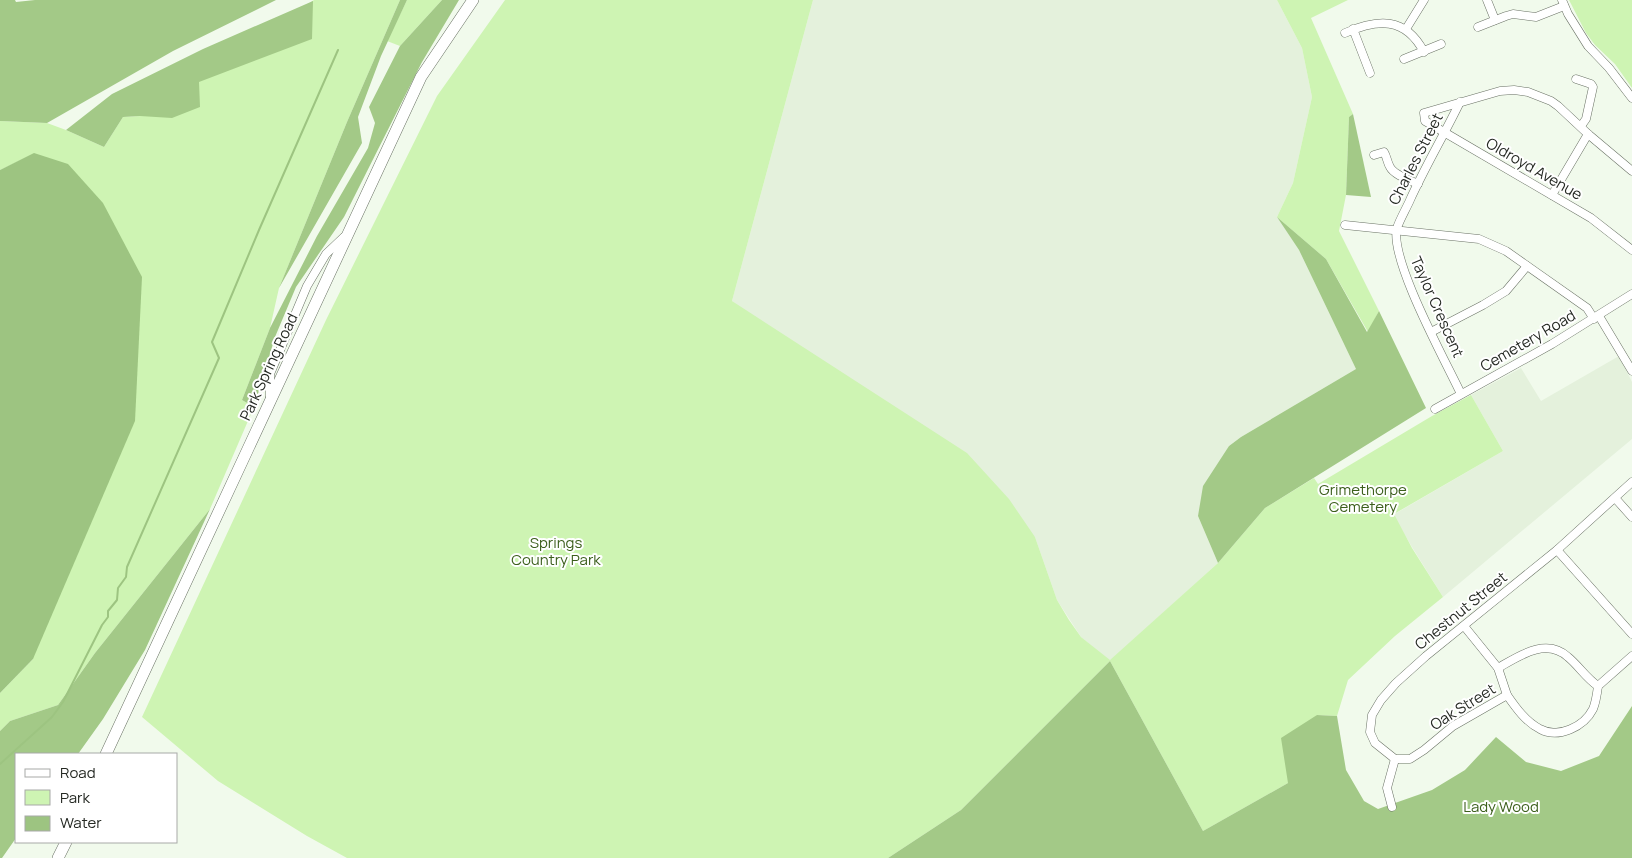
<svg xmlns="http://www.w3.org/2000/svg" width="1632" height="858" viewBox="0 0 1632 858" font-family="Manrope,sans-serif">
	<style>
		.built { fill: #e4f1dc }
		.green { fill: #cef4b3 }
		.forest { fill: #a3c987 }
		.water { fill: #9dc481 }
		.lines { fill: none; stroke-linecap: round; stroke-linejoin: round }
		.stream { stroke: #9dc481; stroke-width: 2 }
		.minor-casing { stroke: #6a7265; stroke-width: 9 }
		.primary-casing { stroke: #6a7265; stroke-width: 12 }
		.minor { stroke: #fff; stroke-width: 8 }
		.primary { stroke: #fff; stroke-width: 11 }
		.labels { text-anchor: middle; stroke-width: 4; stroke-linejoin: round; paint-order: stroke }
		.street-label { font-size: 15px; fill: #252923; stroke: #fff }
		.park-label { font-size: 15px; fill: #3c5f1c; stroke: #fff }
	</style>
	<rect width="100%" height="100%" fill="#f1faec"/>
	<g class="built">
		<path d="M 813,0 L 1277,0 L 1302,48 L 1312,97 L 1293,183 L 1277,217 L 1299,250 L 1356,369 L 1241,437 L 1229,446 L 1198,516 L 1218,563 L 1110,661 L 1081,637 L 1057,600 L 1035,537 L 732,301 Z"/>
		<path d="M 1619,356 L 1632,382 L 1632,439 L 1443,597 L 1412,547 L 1393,515 L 1503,451 L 1471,395 L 1521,368 L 1541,401 Z"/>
	</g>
	<g class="green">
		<path d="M 314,0 L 400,0 L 347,122 L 279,288 L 270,328 L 242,400 L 254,407 L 210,509 L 95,653 L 58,705 L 10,721 L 0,731 L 0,693 L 33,659 L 34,154 L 0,170 L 0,121 L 47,123 L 66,130 L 104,147 L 123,117 L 140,116 Z"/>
		<path d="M 407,0 L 442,0 L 400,46 L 387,41 Z"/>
		<path d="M 505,0 L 813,0 L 732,301 L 967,453 L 1009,499 L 1035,537 L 1057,600 L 1069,620 L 1081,637 L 1110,660 L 1218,563 L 1265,508 L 1314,478 L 1318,484 L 1432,416 L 1471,395 L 1503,451 L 1394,514 L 1412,548 L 1443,597 L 1395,636 L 1348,680 L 1337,716 L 1317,715 L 1288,783 L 1203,831 L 1110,661 L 961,810 L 888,858 L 347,858 L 307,836 L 218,781 L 142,717 L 326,320 L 437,96 Z"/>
		<path d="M 1277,0 L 1348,0 L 1311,18 L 1353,114 L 1349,117 L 1346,195 L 1339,231 L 1379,311 L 1368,332 L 1326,259 L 1277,217 L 1293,183 L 1312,97 L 1302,48 Z"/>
		<path d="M 1569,0 L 1632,0 L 1632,88 L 1615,64 L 1595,45 L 1586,33 Z"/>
	</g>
	<g class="forest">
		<path d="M 0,0 L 15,0 L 16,2 L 35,0 L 276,0 L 173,51 L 47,123 L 0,121 Z"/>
		<path d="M 400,0 L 407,0 L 381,56 L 358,117 L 362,143 L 279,288 L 347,122 Z"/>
		<path d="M 442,0 L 459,0 L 422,62 L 344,217 L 296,287 L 275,337 L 254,407 L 242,400 L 270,328 L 317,236 L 368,148 L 375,123 L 369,107 L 400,46 Z"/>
		<path d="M 313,1 L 312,39 L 199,82 L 200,107 L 172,118 L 140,116 L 123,117 L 104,147 L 66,130 L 112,94 L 203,49 Z"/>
		<path d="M 1353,114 L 1371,197 L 1346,195 L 1349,117 Z"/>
		<path d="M 1277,217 L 1326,259 L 1367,332 L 1379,311 L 1426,408 L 1265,508 L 1218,563 L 1198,516 L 1203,486 L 1229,446 L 1241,437 L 1356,369 L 1299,250 Z"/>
		<path d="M 210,509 L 145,650 L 103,719 L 78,754 L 16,754 L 16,838 L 2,858 L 0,858 L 0,731 L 10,721 L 58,705 L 95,653 Z"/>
		<path d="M 1110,661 L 1203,831 L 1288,783 L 1281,738 L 1317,715 L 1337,716 L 1346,770 L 1364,801 L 1378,809 L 1432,790 L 1465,770 L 1496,737 L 1526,762 L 1561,771 L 1599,756 L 1632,706 L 1632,858 L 888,858 L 961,810 Z"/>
	</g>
	<path class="water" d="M 34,153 L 68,164 L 103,203 L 142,277 L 135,421 L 33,659 L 0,693 L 0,170 Z"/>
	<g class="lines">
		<path class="stream" d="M 0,764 L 52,717 L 63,702 L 102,625 L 108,617 L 108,611 L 117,600 L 118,588 L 126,577 L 127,567 L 219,358 L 212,342 L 259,230 L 338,50"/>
		<g class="minor-casing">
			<g id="minor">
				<path d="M 1487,0 L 1495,20"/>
				<path d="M 1562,0 L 1568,14 L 1588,46 L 1609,68 L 1632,98"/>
				<path d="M 1478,27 L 1506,16 L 1513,14 L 1536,17 L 1564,6"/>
				<path d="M 1353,29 L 1370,73"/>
				<path d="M 1406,29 L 1424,0"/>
				<path d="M 1345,33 C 1377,19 1405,16 1424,52"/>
				<path d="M 1404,59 L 1441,44"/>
				<path d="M 1576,79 L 1591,84 L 1593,87 L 1586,119 L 1581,126"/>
				<path d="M 1460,102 C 1444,135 1425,167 1410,200 C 1406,209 1400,219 1397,228 C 1389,259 1446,362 1461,394"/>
				<path d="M 1374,155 L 1384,152 C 1387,157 1387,162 1390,167 C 1394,175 1410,180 1418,184"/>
				<path d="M 1632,171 L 1588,134 L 1558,106 L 1551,101 L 1528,92 L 1514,90 L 1500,91 L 1424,113 L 1425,121 L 1591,218 L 1632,250"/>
				<path d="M 1552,195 L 1588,134"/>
				<path d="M 1345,225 L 1479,239 L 1506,251 L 1587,308 L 1594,319"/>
				<path d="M 1599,316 L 1632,371"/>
				<path d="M 1431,332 L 1483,305 L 1506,291 L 1527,266"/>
				<path d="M 270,398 L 270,374 L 307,286 L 326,254 L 344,237"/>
				<path d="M 1435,409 L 1552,344 L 1632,294"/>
				<path d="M 1615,498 L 1632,517"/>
				<path d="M 1557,550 L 1632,634"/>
				<path d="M 1464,626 L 1498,668 L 1507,695"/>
				<path d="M 1498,668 C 1519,656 1546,637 1568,657 C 1579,666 1586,678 1598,686"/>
				<path d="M 1598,686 C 1597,694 1596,702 1593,709 C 1584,727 1558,739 1540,729 C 1526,722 1516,708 1507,695 L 1453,726 L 1424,750 L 1410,759 L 1395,759 L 1375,743 L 1370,732 L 1372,715 L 1381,700 L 1396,683 L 1426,656 L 1557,550 L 1632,482"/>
				<path d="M 1598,686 L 1632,656"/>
				<path d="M 1392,807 L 1387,788 L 1395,759"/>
			</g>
		</g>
		<g class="primary-casing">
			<g id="primary">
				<path d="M 106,754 L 421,77 L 473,0"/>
				<path d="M 58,858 L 66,842"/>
			</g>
		</g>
		<use href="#minor" class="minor"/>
		<use href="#primary" class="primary"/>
	</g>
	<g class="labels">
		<g class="street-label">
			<text transform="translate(1416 159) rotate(-63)" y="5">Charles Street</text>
			<text transform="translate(1534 169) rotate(30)" y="5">Oldroyd Avenue</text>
			<text transform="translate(1437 307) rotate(66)" y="5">Taylor Crescent</text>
			<text transform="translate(1528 341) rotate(-30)" y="5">Cemetery Road</text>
			<text transform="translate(269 367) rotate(-65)" y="5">Park Spring Road</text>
			<text transform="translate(1461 611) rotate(-39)" y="5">Chestnut Street</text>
			<text transform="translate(1463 707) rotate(-32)" y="5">Oak Street</text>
		</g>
		<g class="park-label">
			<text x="1363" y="495">Grimethorpe<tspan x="1363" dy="17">Cemetery</tspan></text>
			<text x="556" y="548">Springs<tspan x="556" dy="17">Country Park</tspan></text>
			<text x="1501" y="812">Lady Wood</text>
		</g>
	</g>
	<rect x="15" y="753" width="162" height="90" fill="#ffffff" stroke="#a8a9a7"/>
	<rect x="25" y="769" width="25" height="8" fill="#ffffff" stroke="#a8a9a7"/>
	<text x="60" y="778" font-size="15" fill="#252923">Road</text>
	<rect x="25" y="790" width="25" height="15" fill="#cef4b3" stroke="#a8a9a7"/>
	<text x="60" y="803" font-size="15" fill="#252923">Park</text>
	<rect x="25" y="816" width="25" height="15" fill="#9dc481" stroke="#a8a9a7"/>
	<text x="60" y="828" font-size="15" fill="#252923">Water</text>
</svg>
